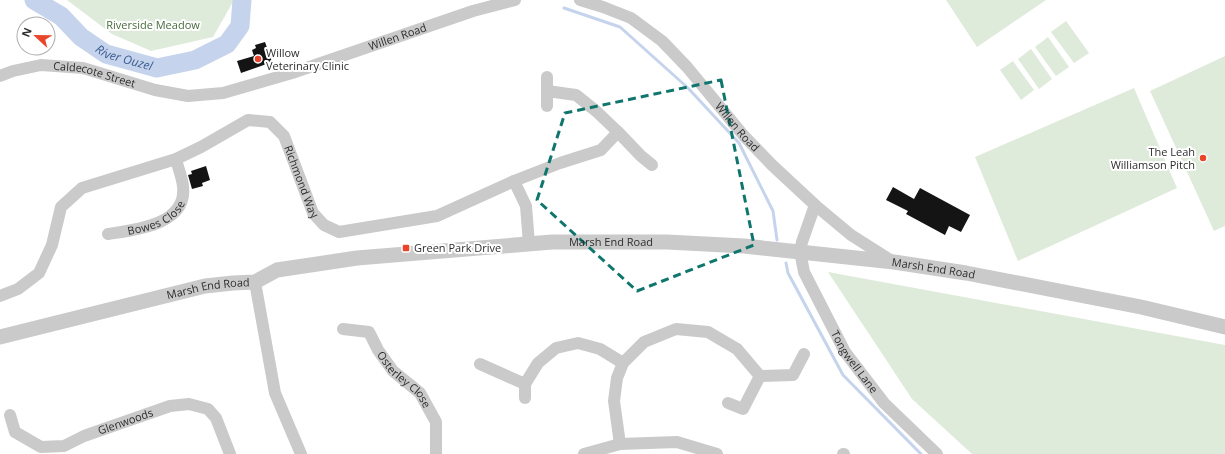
<svg xmlns="http://www.w3.org/2000/svg" width="1225" height="454" viewBox="0 0 1225 454" font-family="'Open Sans',sans-serif">
	<style>
		.green { fill: #dfebda }
		.lines { fill: none; stroke-linecap: round; stroke-linejoin: round }
		.stream { stroke: #c5d4ec; stroke-width: 3 }
		.river { stroke: #c5d4ec; stroke-width: 19 }
		.building { fill: #141414 }
		.minor { stroke: #cacaca; stroke-width: 12 }
		.tertiary { stroke: #cacaca; stroke-width: 15 }
		.marked { fill: none; stroke: #0f766e; stroke-width: 3; stroke-dasharray: 8 5; stroke-linejoin: round }
		.poi-dot { fill: #e9452a; stroke: #fff; stroke-width: 1.5 }
		.labels { text-anchor: middle; stroke-width: 4; stroke-linejoin: round; paint-order: stroke }
		.park-label { font-size: 11px; fill: #466a3a; stroke: #fff }
		.street-label { font-size: 11px; fill: #2d2d2d; stroke: #fff }
		.poi-label { font-size: 11px; fill: #2d2d2d; stroke: #fff; text-anchor: start }
		.water-label { font-size: 12px; font-style: italic; fill: #395c91; stroke: #fff }
	</style>
	<rect width="100%" height="100%" fill="#fff"/>
	<g class="green">
		<path d="M 67,0 L 234,0 L 213,37 L 151,51 L 112,34 Z"/>
		<path d="M 946,0 L 1046,0 L 977,47 Z"/>
		<path d="M 1066,21 L 1089,53 L 1074,63 L 1051,32 Z"/>
		<path d="M 1048,37 L 1069,67 L 1056,76 L 1035,47 Z"/>
		<path d="M 1031,49 L 1052,79 L 1039,89 L 1018,59 Z"/>
		<path d="M 1225,56 L 1225,226 L 1214,231 L 1150,91 Z"/>
		<path d="M 1013,61 L 1034,90 L 1021,100 L 1000,70 Z"/>
		<path d="M 1134,88 L 1177,188 L 1018,261 L 975,157 Z"/>
		<path d="M 828,272 L 1225,345 L 1225,454 L 972,454 L 912,399 Z"/>
	</g>
	<g class="lines">
		<g class="stream">
			<path d="M 564,8 L 620,27 L 688,88 L 739,143 L 773,211 L 777,240"/>
			<path d="M 786,263 L 788,273 L 843,375 L 921,454"/>
		</g>
		<path class="river" id="s1" d="M 34,0 L 61,16 L 81,37 L 106,54 L 157,68 L 195,60 L 227,44 L 240,26 L 242,0"/>
	</g>
	<g class="building">
		<path d="M 265,42 L 272,62 L 241,73 L 237,61 L 254,56 L 252,50 L 256,48 L 255,45 Z"/>
		<path d="M 206,166 L 210,180 L 202,183 L 203,186 L 192,189 L 188,175 L 192,174 L 191,171 Z"/>
		<path d="M 893,187 L 914,199 L 920,188 L 970,215 L 961,232 L 949,226 L 945,235 L 906,214 L 908,211 L 886,200 Z"/>
	</g>
	<g class="lines">
		<g class="minor">
			<path id="s2" d="M 580,0 L 603,7 L 631,18 L 662,41 L 687,67 L 744,136 L 772,165 L 815,205 L 851,235 L 892,261"/>
			<path id="s3" d="M 0,76 L 13,71 L 41,65 L 83,68 L 155,90 L 188,96 L 223,93 L 292,73 L 473,11 L 515,0"/>
			<path d="M 547,106 L 547,77"/>
			<path d="M 618,132 L 641,156 L 652,165"/>
			<path d="M 514,181 L 526,206 L 529,244"/>
			<path id="s4" d="M 815,205 L 802,242 L 800,251 L 804,272 L 845,352 L 884,403 L 937,454"/>
			<path id="s5" d="M 108,234 C 134,230 188,225 183,186 C 182,177 178,168 176,159"/>
			<path d="M 255,282 L 275,393 L 301,454"/>
			<path id="s6" d="M 0,296 L 18,289 L 39,273 L 52,245 L 61,207 L 82,188 L 176,159 L 201,147 L 248,120 L 270,122 L 284,136 L 313,213 L 324,225 L 339,232 L 437,216 L 514,181 L 560,163 L 601,150 L 618,132 L 596,111 L 576,95 L 547,91"/>
			<path id="s7" d="M 343,329 L 369,332 L 378,350 L 393,371 L 420,393 L 436,422 L 436,454"/>
			<path d="M 480,364 L 525,384 L 538,363 L 556,348 L 578,343 L 600,349 L 623,363"/>
			<path d="M 525,384 L 525,398"/>
			<path d="M 728,403 L 743,409 L 760,376"/>
			<path id="s8" d="M 10,415 L 15,432 L 41,447 L 64,446 L 84,436 L 170,406 L 189,404 L 208,409 L 216,418 L 230,454"/>
			<path d="M 620,444 L 614,401 L 617,378 L 623,363 L 644,342 L 676,329 L 708,332 L 737,349 L 760,376 L 793,375 L 804,354"/>
			<path d="M 584,454 L 620,444 L 677,442 L 717,454"/>
			<path d="M 843,454 L 844,454"/>
		</g>
		<path class="tertiary" id="s9" d="M 0,337 L 205,286 L 233,283 L 255,282 L 277,270 L 357,258 L 552,242 L 667,242 L 744,246 L 894,262 L 966,273 L 1141,307 L 1225,327"/>
	</g>
	<path class="marked" d="M 721,80 L 754,245 L 637,291 L 537,200 L 565,113 Z"/>
	<g class="poi-dot">
		<circle cx="258" cy="59" r="4"/>
		<circle cx="1203" cy="158" r="4"/>
		<rect x="402" y="244" width="8" height="8" rx="2"/>
	</g>
	<g class="labels">
		<g class="park-label">
			<text x="153" y="29">Riverside Meadow</text>
		</g>
		<g class="street-label">
			<text dy="4" stroke="none"><textPath href="#s3" startOffset="412">Willen Road</textPath></text>
			<text dy="4" stroke="none"><textPath href="#s3" startOffset="97">Caldecote Street</textPath></text>
			<text dy="4" stroke="none"><textPath href="#s2" startOffset="207">Willen Road</textPath></text>
			<text dy="4" stroke="none"><textPath href="#s6" startOffset="415">Richmond Way</textPath></text>
			<text dy="4" stroke="none"><textPath href="#s5" startOffset="52">Bowes Close</textPath></text>
			<text dy="4" stroke="none"><textPath href="#s9" startOffset="622">Marsh End Road</textPath></text>
			<text dy="4" stroke="none"><textPath href="#s9" startOffset="946">Marsh End Road</textPath></text>
			<text dy="4" stroke="none"><textPath href="#s9" startOffset="214">Marsh End Road</textPath></text>
			<text dy="4" stroke="none"><textPath href="#s4" startOffset="173">Tongwell Lane</textPath></text>
			<text dy="4" stroke="none"><textPath href="#s7" startOffset="86">Osterley Close</textPath></text>
			<text dy="4" stroke="none"><textPath href="#s8" startOffset="137">Glenwoods</textPath></text>
		</g>
		<g class="poi-label">
			<text x="266" y="57">Willow<tspan x="266" dy="13">Veterinary Clinic</tspan></text>
			<text x="1195" y="156" text-anchor="end">The Leah<tspan x="1195" dy="13">Williamson Pitch</tspan></text>
			<text x="414" y="252">Green Park Drive</text>
		</g>
		<g class="water-label">
			<text dy="4" stroke="none"><textPath href="#s1" startOffset="109">River Ouzel</textPath></text>
		</g>
	</g>
	<g transform="translate(36 36) rotate(292)"><circle r="19" fill="#ffffff" stroke="#ababab"/>
	<path d="M0-3L7 15L0 10L-7 15Z" fill="#e9452a"/>
	<text y="-6" font-size="11" font-weight="bold" text-anchor="middle" fill="#2d2d2d">N</text>
	</g>
</svg>
